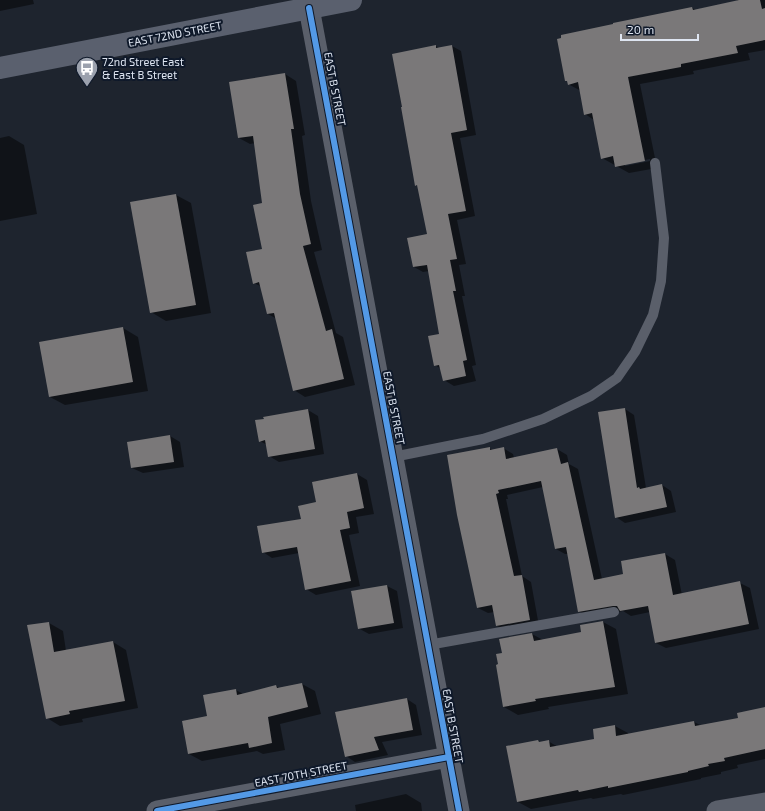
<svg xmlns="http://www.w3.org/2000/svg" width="765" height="811" viewBox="0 0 765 811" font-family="'Exo 2',sans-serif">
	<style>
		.shadow { fill: #0007; fill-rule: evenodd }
		.building { fill: #7a7879 }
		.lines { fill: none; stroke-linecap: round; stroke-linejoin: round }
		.service { stroke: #5a5f6a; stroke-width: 10 }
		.minor { stroke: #5a5f6a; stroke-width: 21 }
		.primary { stroke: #5a606e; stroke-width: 22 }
		.cycleway-casing { stroke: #0f192a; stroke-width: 8 }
		.cycleway { stroke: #5399e6; stroke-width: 6 }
		.labels { text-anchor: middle; stroke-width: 4; stroke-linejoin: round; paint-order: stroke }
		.street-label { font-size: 11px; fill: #dee5f1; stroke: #0f192a }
		.poi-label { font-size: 11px; fill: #dee5f1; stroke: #0f192a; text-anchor: start }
	</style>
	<rect width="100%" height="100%" fill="#1e242e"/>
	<g class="shadow">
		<path d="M 0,0 L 33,0 L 34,4 L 0,11 Z"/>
		<path d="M 737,0 L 765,0 L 765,50 L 748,53 L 750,60 L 693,71 L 694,74 L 640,84 L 657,168 L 629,173 L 602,158 L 594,120 L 585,114 L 581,91 L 568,84 L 692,8 L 696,10 L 737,1 ZM 650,159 L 650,161 L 625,166 L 625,164 Z"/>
		<path d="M 436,46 L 439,48 L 452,46 L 461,51 L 476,135 L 460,138 L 475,216 L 457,220 L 466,264 L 459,265 L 465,296 L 462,296 L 476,365 L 472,366 L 476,381 L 454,386 L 444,380 L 441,369 L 435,365 L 440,334 L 429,271 L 423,272 L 414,267 L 428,235 L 418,186 L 416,185 Z"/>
		<path d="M 285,74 L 296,81 L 305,135 L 302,136 L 311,201 L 322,250 L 314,252 L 336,333 L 343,337 L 355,385 L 305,397 L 294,390 L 277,319 L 268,314 L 262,287 L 254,283 L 264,250 L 263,204 L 255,143 L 250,144 L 239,138 Z"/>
		<path d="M 9,136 L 24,145 L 37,214 L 0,221 L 0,138 Z"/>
		<path d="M 176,195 L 191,203 L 211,313 L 166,321 L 151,312 Z"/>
		<path d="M 123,328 L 138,337 L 148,391 L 65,405 L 50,397 Z"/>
		<path d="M 625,409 L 634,415 L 646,488 L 662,485 L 671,491 L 676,512 L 625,523 L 616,517 Z"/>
		<path d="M 308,410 L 318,416 L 324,454 L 279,462 L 269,456 L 267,445 L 260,441 Z"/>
		<path d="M 170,436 L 180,442 L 184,467 L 143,473 L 132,468 Z"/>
		<path d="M 489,448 L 493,450 L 503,448 L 513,454 L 514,458 L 557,449 L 567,455 L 569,464 L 578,469 L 602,579 L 625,575 L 665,554 L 675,560 L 682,595 L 740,583 L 750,588 L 759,629 L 666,648 L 656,643 L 650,612 L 631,616 L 623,611 L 588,617 L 579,611 L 569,554 L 565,554 L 556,549 L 543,487 L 507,495 L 508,499 L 506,499 L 522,576 L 531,582 L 539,626 L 507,631 L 497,626 L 495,612 L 488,613 L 478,608 Z"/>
		<path d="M 357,474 L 367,480 L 374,514 L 356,517 L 359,533 L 349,535 L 360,586 L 316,595 L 306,589 L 299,553 L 272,558 L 263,552 L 302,520 L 317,503 L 313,482 Z"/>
		<path d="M 387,586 L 397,591 L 403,628 L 369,634 L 358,628 L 352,591 Z"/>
		<path d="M 603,622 L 616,629 L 628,694 L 548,707 L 549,709 L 518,715 L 504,707 L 499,665 L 503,654 L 532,634 L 543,640 L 582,633 Z"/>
		<path d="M 49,623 L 63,631 L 66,651 L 113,642 L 126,650 L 138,708 L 82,719 L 83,722 L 60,726 L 47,718 Z"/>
		<path d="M 302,684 L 315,691 L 321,714 L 280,724 L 285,750 L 263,754 L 257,751 L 202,761 L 189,754 L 209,717 L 236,690 L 243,694 L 276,686 L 281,689 Z"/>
		<path d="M 407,699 L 416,705 L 422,735 L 382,742 L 388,755 L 355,762 L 346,756 Z"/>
		<path d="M 765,708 L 765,759 L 737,765 L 738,768 L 721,772 L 721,774 L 701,778 L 701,779 L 623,795 L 621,794 L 593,799 L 591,798 L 531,809 L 518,802 L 538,741 L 541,743 L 548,741 L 558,747 L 595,740 L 615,726 L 628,733 L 628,735 L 694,722 L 702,726 L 739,719 Z"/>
		<path d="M 406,794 L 421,803 L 422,811 L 356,811 L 355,805 Z"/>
	</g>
	<g class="building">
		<path d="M 739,0 L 760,0 L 762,9 L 765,8 L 765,40 L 736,46 L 738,53 L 681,64 L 681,67 L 628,77 L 645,161 L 615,167 L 613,156 L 601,159 L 592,113 L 584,115 L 578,82 L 568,85 L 567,81 L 565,81 L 557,39 L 561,38 L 561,35 L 613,24 L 613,23 L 692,7 L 693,10 Z"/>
		<path d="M 436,45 L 436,48 L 452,45 L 467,130 L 451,133 L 466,211 L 448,214 L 457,259 L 450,260 L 456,291 L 453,291 L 467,360 L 463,361 L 466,376 L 443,381 L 439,365 L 434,366 L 428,336 L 439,334 L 427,265 L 413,267 L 407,238 L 427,234 L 417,185 L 415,186 L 411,163 L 401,107 L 402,107 L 392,54 Z"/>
		<path d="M 285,73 L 294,129 L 291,129 L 300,194 L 311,244 L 303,246 L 326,331 L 332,329 L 344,379 L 293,391 L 274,313 L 267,314 L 259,282 L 253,284 L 246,252 L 262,249 L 253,205 L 262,203 L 253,136 L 238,138 L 229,82 Z"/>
		<path d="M 176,194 L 196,305 L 150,313 L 130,202 Z"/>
		<path d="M 123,327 L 133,382 L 49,397 L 39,342 Z"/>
		<path d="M 625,408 L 637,488 L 639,487 L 640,489 L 662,484 L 667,507 L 615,518 L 598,412 Z"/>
		<path d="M 308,409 L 315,449 L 268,457 L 265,440 L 259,442 L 255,420 L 264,419 L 263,417 Z"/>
		<path d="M 170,435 L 174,462 L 131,468 L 127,442 Z"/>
		<path d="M 490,447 L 490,450 L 504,447 L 506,459 L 557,448 L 561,464 L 568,462 L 594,580 L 623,574 L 621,561 L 665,553 L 673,595 L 740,581 L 749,624 L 655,643 L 648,606 L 620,611 L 617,606 L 613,606 L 578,612 L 566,547 L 555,549 L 541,481 L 498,490 L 499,493 L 496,494 L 514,576 L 522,575 L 530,620 L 496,626 L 492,605 L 477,608 L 457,515 L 447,455 Z"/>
		<path d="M 357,473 L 364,508 L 347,512 L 350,528 L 340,530 L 351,581 L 305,590 L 297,547 L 262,553 L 257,526 L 301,519 L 298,506 L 316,502 L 312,482 Z"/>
		<path d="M 387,585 L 394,623 L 358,629 L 351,591 Z"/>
		<path d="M 603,621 L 615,687 L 535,699 L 536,701 L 503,707 L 496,665 L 498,664 L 496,654 L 502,653 L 499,639 L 532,633 L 534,641 L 581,632 L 580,625 Z"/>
		<path d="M 49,622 L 54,652 L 113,641 L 125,701 L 69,711 L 70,714 L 46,719 L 27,625 Z"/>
		<path d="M 302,683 L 308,707 L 268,717 L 272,743 L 249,748 L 248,743 L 188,754 L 182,721 L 207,716 L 203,695 L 236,689 L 237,695 L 276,685 L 277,688 Z"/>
		<path d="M 407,698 L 413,730 L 374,737 L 379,750 L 345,757 L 335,712 Z"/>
		<path d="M 765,707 L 765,749 L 724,758 L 725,761 L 708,764 L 709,766 L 688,771 L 688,772 L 608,788 L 608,786 L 579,792 L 578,790 L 517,802 L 506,746 L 538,740 L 539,742 L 549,740 L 550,747 L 594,739 L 593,729 L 615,725 L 616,736 L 694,721 L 695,726 L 738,718 L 737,713 Z"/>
	</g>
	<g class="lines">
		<g class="service">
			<path d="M 393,457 L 483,439 L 543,419 L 591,396 L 617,378 L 635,352 L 653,315 L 661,281 L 664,238 L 655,163"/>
			<path d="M 428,645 L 614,612"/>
		</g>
		<g class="minor">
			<path d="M 309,8 L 459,811"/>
			<path d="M 157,811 L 449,757"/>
			<path d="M 717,811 L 765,803"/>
		</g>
		<path class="primary" d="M 0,68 L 351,0"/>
		<g class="cycleway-casing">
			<g id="cycleway">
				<path d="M 309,8 L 459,811"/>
				<path d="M 157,811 L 449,757"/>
			</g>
		</g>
		<use href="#cycleway" class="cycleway"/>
	</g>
	<defs>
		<g id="bus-pin" transform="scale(1.15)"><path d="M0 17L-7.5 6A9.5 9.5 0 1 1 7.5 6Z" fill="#9ba1ad" stroke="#0f192a"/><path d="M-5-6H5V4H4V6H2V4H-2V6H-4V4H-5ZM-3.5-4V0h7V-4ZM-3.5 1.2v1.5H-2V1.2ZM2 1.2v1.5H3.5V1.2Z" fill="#fff"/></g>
	</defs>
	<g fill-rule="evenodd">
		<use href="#bus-pin" x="87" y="68"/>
	</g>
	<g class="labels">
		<g class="street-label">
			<text transform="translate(175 34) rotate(-11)" y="4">EAST 72ND STREET</text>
			<text transform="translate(335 89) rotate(79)" y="4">EAST B STREET</text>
			<text transform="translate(394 408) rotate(79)" y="4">EAST B STREET</text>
			<text transform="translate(453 726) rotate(80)" y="4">EAST B STREET</text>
			<text transform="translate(301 774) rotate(-11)" y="4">EAST 70TH STREET</text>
		</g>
		<g class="poi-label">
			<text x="102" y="66">72nd Street East<tspan x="102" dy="13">&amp; East B Street</tspan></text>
		</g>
	</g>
	<path d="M621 34v6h77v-6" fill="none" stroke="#dee5f1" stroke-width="2"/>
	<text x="627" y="34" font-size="12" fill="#dee5f1" stroke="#0f192a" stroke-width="3" paint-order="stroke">20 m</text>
</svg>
